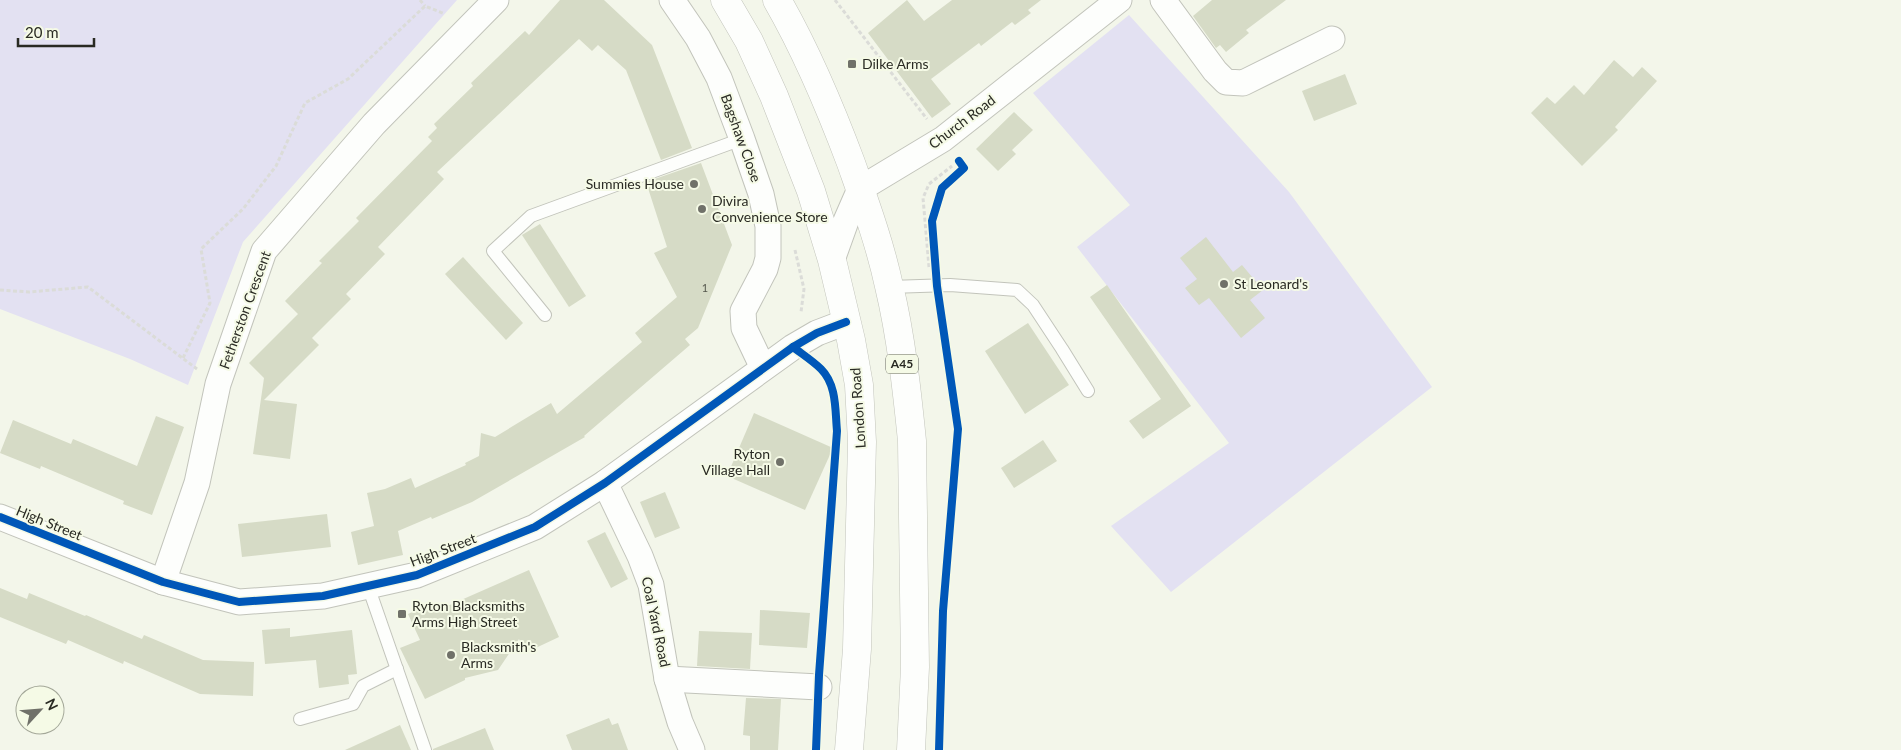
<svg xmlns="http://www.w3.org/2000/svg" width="1901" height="750" viewBox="0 0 1901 750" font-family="Lato,sans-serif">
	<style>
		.green { fill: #e3e1f2 }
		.building { fill: #d6dbc6 }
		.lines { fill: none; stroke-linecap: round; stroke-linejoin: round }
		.service-casing { stroke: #c2c4bb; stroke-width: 14 }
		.minor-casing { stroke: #c2c4bb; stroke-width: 27 }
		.trunk-casing { stroke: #c2c4bb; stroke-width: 29 }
		.path { stroke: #dbdcd8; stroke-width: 3; stroke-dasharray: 4 2.5; stroke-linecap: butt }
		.service { stroke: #fdfefc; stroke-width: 12 }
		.minor { stroke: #fdfefc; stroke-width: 25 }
		.trunk { stroke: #fdfefc; stroke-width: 28 }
		.cycleway-casing { stroke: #f5fae6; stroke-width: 11 }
		.cycleway { stroke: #0057b8; stroke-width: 8 }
		.poi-dot { fill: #707169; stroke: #f5fae6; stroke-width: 2 }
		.labels { text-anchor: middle; stroke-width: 4; stroke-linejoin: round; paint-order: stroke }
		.number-label { font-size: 11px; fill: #54564c }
		.shield { fill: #f5fae6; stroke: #66685e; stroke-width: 1 }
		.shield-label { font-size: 12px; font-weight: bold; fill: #292a23 }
		.poi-label { font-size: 14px; fill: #292a23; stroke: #f5fae6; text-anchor: start }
		.street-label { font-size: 14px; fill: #292a23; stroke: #f5fae6 }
	</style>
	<rect width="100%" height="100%" fill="#f3f6ea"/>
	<g class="green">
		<path d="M 0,0 L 457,0 L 243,242 L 188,385 L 130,359 L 0,309 Z"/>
		<path d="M 1129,15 L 1289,192 L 1432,387 L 1171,592 L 1111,526 L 1229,443 L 1077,247 L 1130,205 L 1033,93 Z"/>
	</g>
	<g class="building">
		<path d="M 560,0 L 604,0 L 652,45 L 692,148 L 661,160 L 626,70 L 598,45 L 592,51 L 579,39 L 437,172 L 444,179 L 378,247 L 385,254 L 346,294 L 351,299 L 312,338 L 319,345 L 264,400 L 297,404 L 290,459 L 253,454 L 264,378 L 249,363 L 298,314 L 285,301 L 322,263 L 319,261 L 359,221 L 356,218 L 432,141 L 428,137 L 437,128 L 434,124 L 473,86 L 471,83 L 525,31 L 529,35 Z"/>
		<path d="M 907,0 L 924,21 L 952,0 L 1041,0 L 1028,10 L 1031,13 L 1015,25 L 1012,22 L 981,46 L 979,43 L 931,79 L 951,104 L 932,118 L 868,33 Z"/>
		<path d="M 1212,0 L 1286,0 L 1246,30 L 1249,33 L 1226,52 L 1220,45 L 1216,48 L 1193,16 Z"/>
		<path d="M 1614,60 L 1633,77 L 1642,67 L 1657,81 L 1615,127 L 1618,130 L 1582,166 L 1531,113 L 1547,97 L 1555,104 L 1574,85 L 1584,95 Z"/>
		<path d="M 1345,74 L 1357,104 L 1314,121 L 1302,91 Z"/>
		<path d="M 1014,112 L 1033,130 L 1012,150 L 1016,154 L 998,171 L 976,149 Z"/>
		<path d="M 701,163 L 732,245 L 698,328 L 685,339 L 690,345 L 584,436 L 585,437 L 472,502 L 432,519 L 431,517 L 398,531 L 403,555 L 358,565 L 351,532 L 374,526 L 367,493 L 385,489 L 411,478 L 415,488 L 466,465 L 465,463 L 479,456 L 481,433 L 495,437 L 551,403 L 557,414 L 642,342 L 635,333 L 677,297 L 654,253 L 667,247 L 646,182 Z"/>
		<path d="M 540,224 L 586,296 L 569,307 L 522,235 Z"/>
		<path d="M 1206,237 L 1233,272 L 1242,265 L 1263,290 L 1250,300 L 1265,318 L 1241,338 L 1209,298 L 1199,305 L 1185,288 L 1197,279 L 1180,258 Z"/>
		<path d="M 463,257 L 523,323 L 506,340 L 445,274 Z"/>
		<path d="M 1107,285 L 1191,406 L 1143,439 L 1129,421 L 1161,399 L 1090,297 Z"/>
		<path d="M 1028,323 L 1069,385 L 1025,414 L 985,351 Z"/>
		<path d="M 754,413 L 833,448 L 805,510 L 727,476 Z"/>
		<path d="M 156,416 L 184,427 L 152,515 L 123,504 L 124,501 L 41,466 L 40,469 L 0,453 L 13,420 L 71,444 L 73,439 L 137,466 Z"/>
		<path d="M 1043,440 L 1057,461 L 1014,488 L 1001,468 Z"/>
		<path d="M 665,492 L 680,528 L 655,538 L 640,502 Z"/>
		<path d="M 327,514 L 331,547 L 242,557 L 238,524 Z"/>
		<path d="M 605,532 L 628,579 L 611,588 L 587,541 Z"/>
		<path d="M 529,570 L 559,637 L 525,653 L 519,639 L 498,670 L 465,678 L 465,680 L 425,699 L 400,648 L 420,640 L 408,614 L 432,603 L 436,611 Z"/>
		<path d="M 0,588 L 27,599 L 29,593 L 85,616 L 86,615 L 142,639 L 144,635 L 203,660 L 254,662 L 253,696 L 200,694 L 124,661 L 123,664 L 68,640 L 66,644 L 0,617 Z"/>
		<path d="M 760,610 L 810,613 L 807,648 L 759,645 Z"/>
		<path d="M 290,628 L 290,637 L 352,630 L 357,674 L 348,675 L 349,684 L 319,688 L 316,660 L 265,664 L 262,630 Z"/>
		<path d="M 699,631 L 752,633 L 750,669 L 697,666 Z"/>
		<path d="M 746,698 L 781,699 L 778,750 L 750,750 L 750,736 L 743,735 Z"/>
		<path d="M 609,718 L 612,725 L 618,723 L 628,750 L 572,750 L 566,735 Z"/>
		<path d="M 400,725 L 411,750 L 345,750 Z"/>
		<path d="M 485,728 L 494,750 L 433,750 L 433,749 Z"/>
	</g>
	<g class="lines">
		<g class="service-casing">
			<g id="service">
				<path d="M 890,287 L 950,285 L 1017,290 L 1033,305 L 1062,349 L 1088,391"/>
				<path d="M 545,315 L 493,251 L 531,216 L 742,139"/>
				<path d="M 368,586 L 425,750"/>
				<path d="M 300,719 L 353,704 L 363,686 L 397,669"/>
			</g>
		</g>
		<g class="minor-casing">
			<g id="minor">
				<path d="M 672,0 L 698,38 L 719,78 L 742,139 L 761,194 L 768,226 L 768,258 L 765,269 L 743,311 L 744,328 L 763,368"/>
				<path d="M 1163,0 L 1215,71 L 1226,82 L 1243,83 L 1332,39"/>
				<path d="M 832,260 L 846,221 L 860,189 L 943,139 L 1119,0"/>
				<path d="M 605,483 L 640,556 L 651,585 L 667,679 L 680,722 L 692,750"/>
				<path d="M 0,517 L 163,582 L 239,602 L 323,596 L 417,575 L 535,527 L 605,483 L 793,347 L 817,333 L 846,322"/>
				<path d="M 163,582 L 197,483 L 218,384 L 264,251 L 374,124 L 496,0"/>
				<path d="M 667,679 L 819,687"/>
			</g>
		</g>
		<g class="trunk-casing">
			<g id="trunk">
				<path d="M 725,0 L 749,41 L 774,96 L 811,191 L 832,260 L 851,340 L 859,385 L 862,442 L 857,649 L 849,750"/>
				<path d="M 777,0 C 807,52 830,107 851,163 C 865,203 880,244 889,286 C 901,336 907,391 912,441 L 915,667 L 911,750"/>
			</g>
		</g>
		<g class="path">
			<path d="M 420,0 L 425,6"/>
			<path d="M 835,0 L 927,119"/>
			<path d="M 795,250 L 804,289 L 801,312"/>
			<path d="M 929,267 L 923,198 L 929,184 L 952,166"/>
			<path d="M 0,290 L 29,292 L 88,287 L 197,369"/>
			<path d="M 183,358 L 210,303 L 201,249 L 243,209 L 276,166 L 305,103 L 348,79 L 425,6 L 445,14"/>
		</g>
		<use href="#service" class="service"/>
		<use href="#minor" class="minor"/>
		<use href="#trunk" class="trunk"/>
		<g class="cycleway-casing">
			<g id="cycleway">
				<path d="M 793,347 C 802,354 813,361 821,369 C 837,385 835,410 837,431 L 819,675 L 816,750"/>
				<path d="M 0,517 L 163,582 L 239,602 L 323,596 L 417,575 L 535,527 L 605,483 L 793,347 L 817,333 L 846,322"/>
				<path d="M 939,750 L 943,611 L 958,429 L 937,286 L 932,221 L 942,188 L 964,168 L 959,161"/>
			</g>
		</g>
		<use href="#cycleway" class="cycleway"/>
	</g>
	<g class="poi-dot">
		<rect x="847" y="59" width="10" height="10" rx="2.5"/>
		<circle cx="694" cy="184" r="5"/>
		<circle cx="702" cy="209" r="5"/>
		<circle cx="1224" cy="284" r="5"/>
		<circle cx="780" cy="462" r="5"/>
		<rect x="397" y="609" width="10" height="10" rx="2.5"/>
		<circle cx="451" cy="655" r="5"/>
	</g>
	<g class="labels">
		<g class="number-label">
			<text x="705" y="292">1</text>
		</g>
		<rect class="shield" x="886" y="354.5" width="32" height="19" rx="4"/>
		<g class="shield-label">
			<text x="902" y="368">A45</text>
		</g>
		<g class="poi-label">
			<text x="862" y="69">Dilke Arms</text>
			<text x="684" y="189" text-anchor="end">Summies House</text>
			<text x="712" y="206">Divira<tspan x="712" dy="16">Convenience Store</tspan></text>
			<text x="1234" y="289">St Leonard's</text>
			<text x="770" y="459" text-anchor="end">Ryton<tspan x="770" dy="16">Village Hall</tspan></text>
			<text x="412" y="611">Ryton Blacksmiths<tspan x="412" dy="16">Arms High Street</tspan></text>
			<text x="461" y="652">Blacksmith's<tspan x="461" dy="16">Arms</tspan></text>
		</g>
		<g class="street-label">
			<text transform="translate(962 122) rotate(-37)" y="5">Church Road</text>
			<text transform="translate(741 138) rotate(70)" y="5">Bagshaw Close</text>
			<text transform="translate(245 310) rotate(-70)" y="5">Fetherston Crescent</text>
			<text transform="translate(858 408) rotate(-94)" y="5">London Road</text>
			<text transform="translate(49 523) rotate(22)" y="5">High Street</text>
			<text transform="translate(443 550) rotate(-21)" y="5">High Street</text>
			<text transform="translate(656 622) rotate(78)" y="5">Coal Yard Road</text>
		</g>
	</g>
	<g transform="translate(40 710) rotate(64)"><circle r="24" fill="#f5fae6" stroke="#a3a798"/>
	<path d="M0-4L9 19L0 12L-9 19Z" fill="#707169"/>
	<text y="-8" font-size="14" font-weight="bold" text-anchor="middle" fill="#292a23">N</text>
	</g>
	<path d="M18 38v8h76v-8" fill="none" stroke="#292a23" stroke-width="2.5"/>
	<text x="25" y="38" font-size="15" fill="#292a23" stroke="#f5fae6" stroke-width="4" paint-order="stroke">20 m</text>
</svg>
